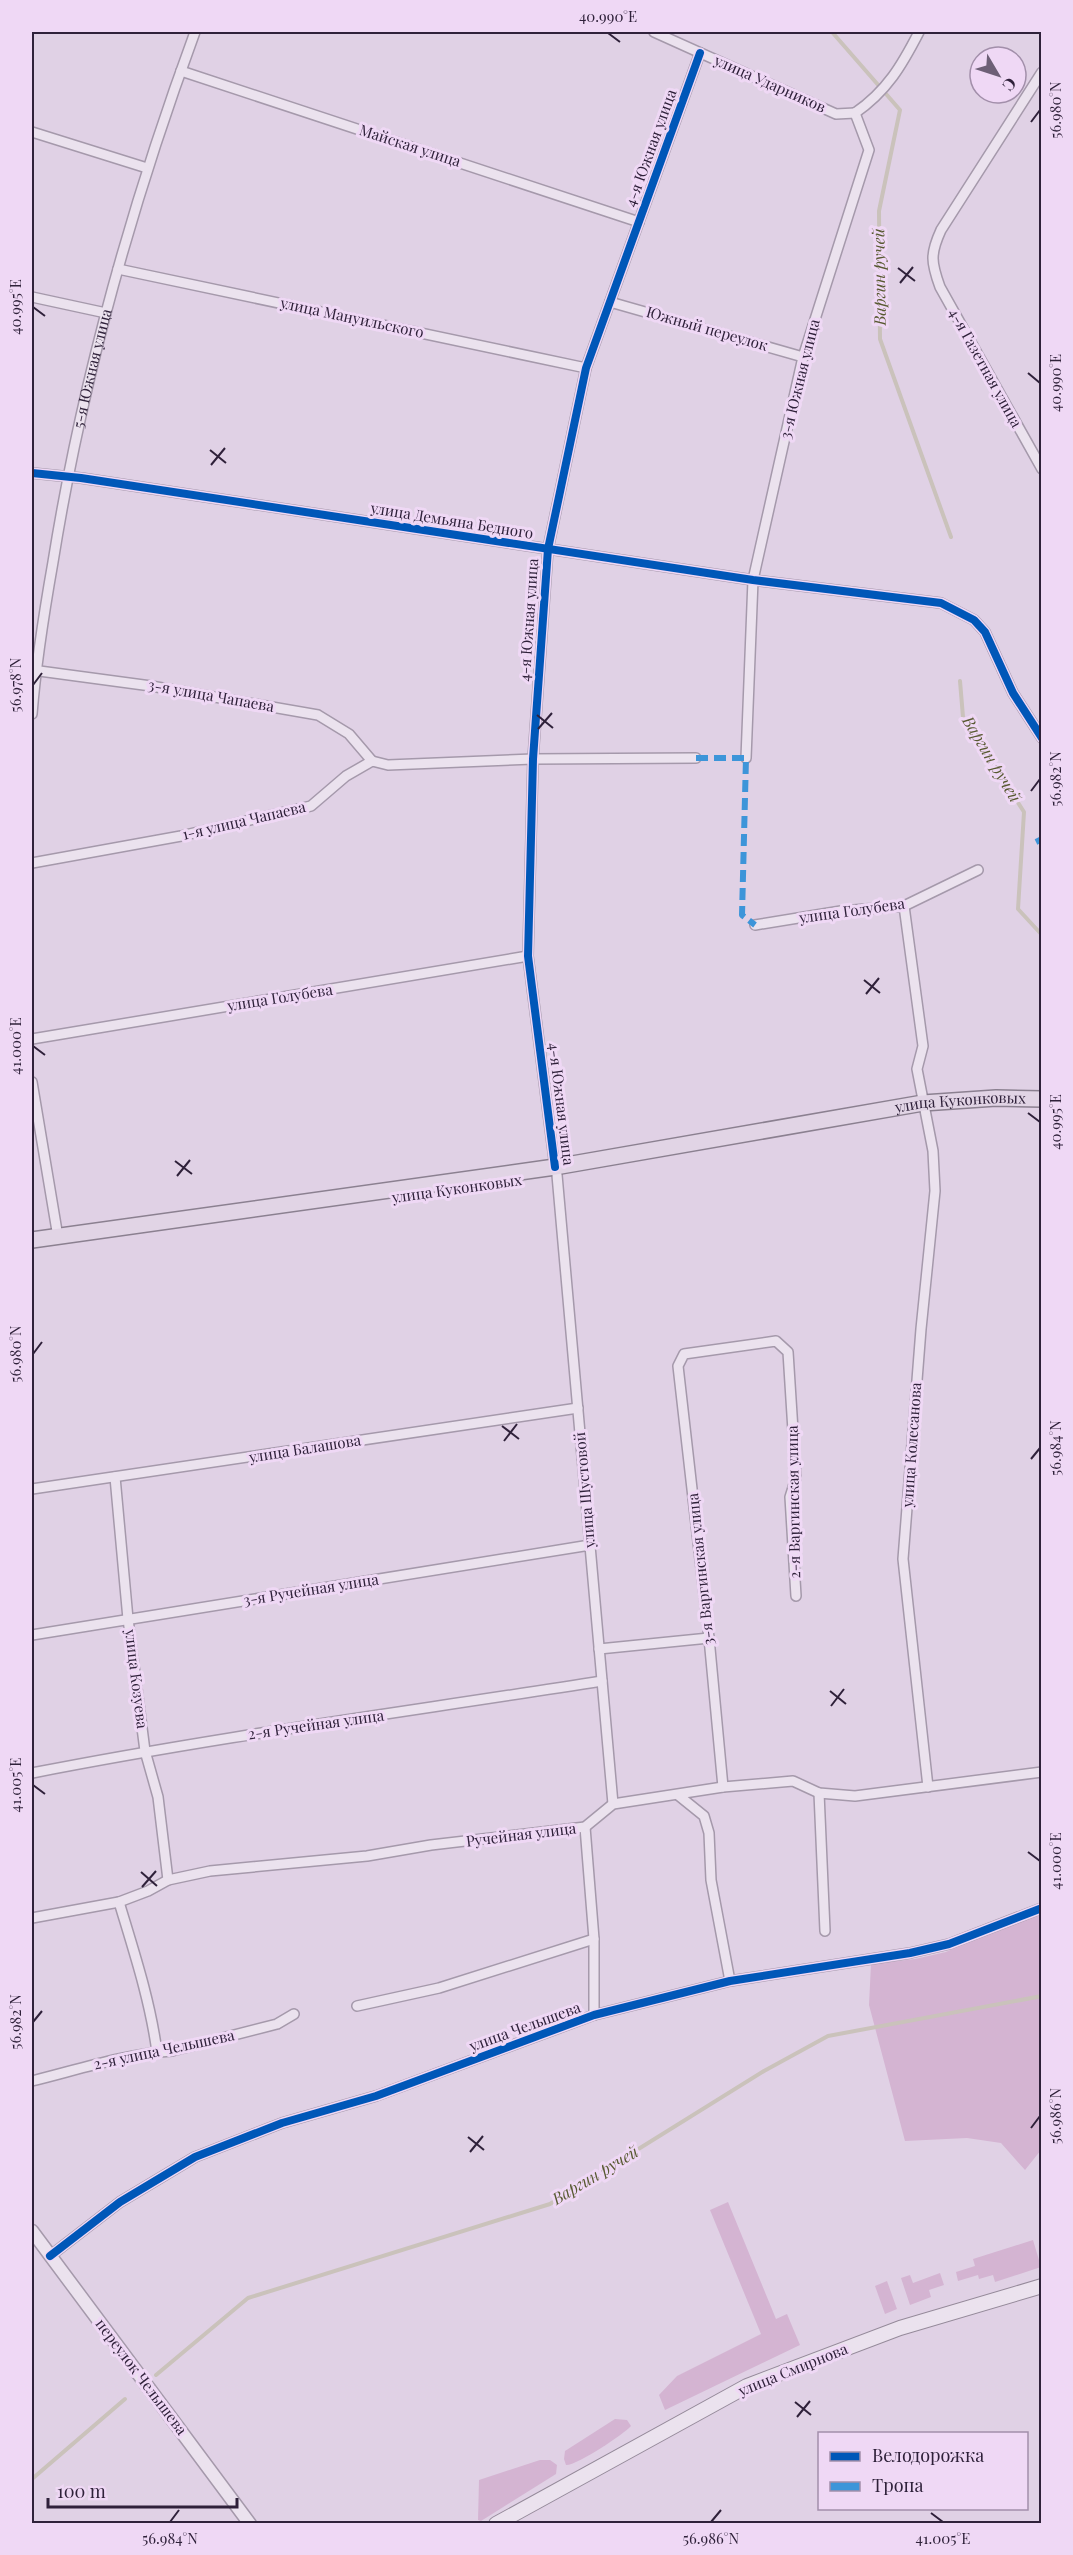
<svg xmlns="http://www.w3.org/2000/svg" width="1073" height="2555" viewBox="0 0 1073 2555" font-family="'Playfair Display',serif">
	<style>
		.green { fill: #d4b4d2 }
		.lines { fill: none; stroke-linecap: round; stroke-linejoin: round }
		.stream { stroke: #cac2bb; stroke-width: 4 }
		.minor-casing { stroke: #a599ab; stroke-width: 12 }
		.tertiary-casing { stroke: #a599ab; stroke-width: 15 }
		.secondary-casing { stroke: #958a9a; stroke-width: 16 }
		.primary-casing { stroke: #8b8090; stroke-width: 18 }
		.minor { stroke: #ebe2ee; stroke-width: 9 }
		.tertiary { stroke: #ebe2ee; stroke-width: 12 }
		.secondary { stroke: #ebe2ee; stroke-width: 14 }
		.primary { stroke: #e1d4e5; stroke-width: 15 }
		.quiet { stroke: #3d95d9; stroke-width: 6; stroke-dasharray: 12 6; stroke-linecap: butt }
		.cycleway-casing { stroke: #efd8f5; stroke-width: 11 }
		.cycleway { stroke: #0057b8; stroke-width: 8 }
		.ticks { fill: none; stroke: #2f213a; stroke-width: 2 }
		.labels { text-anchor: middle; stroke-width: 6; stroke-linejoin: round; paint-order: stroke }
		.street-label { font-size: 15px; fill: #2f213a; stroke: #efd8f5 }
		.water-label { font-size: 16px; font-style: italic; fill: #585931; stroke: #efd8f5 }
		.neatline { fill: none; stroke: #2f213a; stroke-width: 2 }
		.ticks-label { font-size: 15px; text-anchor: middle; fill: #2f213a }
	</style>
	<rect width="100%" height="100%" fill="#e0d1e5"/>
	<g class="green">
		<path d="M 1041,1910 L 1041,2150 L 1025,2170 L 1001,2143 L 967,2138 L 905,2141 L 869,2005 L 871,1964 L 915,1959 L 946,1952 L 1006,1922 Z"/>
		<path d="M 728,2202 L 776,2319 L 787,2314 L 800,2345 L 665,2410 L 659,2395 L 677,2376 L 761,2334 L 710,2210 Z"/>
		<path d="M 1033,2240 L 1041,2267 L 995,2282 L 993,2275 L 979,2279 L 978,2275 L 958,2281 L 956,2272 L 975,2266 L 973,2259 Z"/>
		<path d="M 940,2273 L 944,2285 L 929,2290 L 931,2297 L 910,2305 L 901,2278 L 910,2275 L 913,2283 Z"/>
		<path d="M 887,2281 L 897,2309 L 885,2314 L 875,2286 Z"/>
		<path d="M 615,2419 L 627,2420 L 631,2426 C 624,2434 576,2466 566,2465 L 564,2459 L 565,2451 Z"/>
		<path d="M 540,2460 L 550,2460 L 557,2465 L 556,2474 L 481,2521 L 478,2520 L 479,2480 Z"/>
	</g>
	<g class="lines">
		<g class="stream">
			<path d="M 832,32 L 900,110 L 879,211 L 880,339 L 951,537"/>
			<path d="M 960,681 L 963,717 L 1024,812 L 1018,909 L 1042,935"/>
			<path d="M 156,2375 L 248,2298 L 550,2204 L 764,2071 L 828,2036 L 1042,1996"/>
			<path d="M 32,2479 L 125,2399"/>
		</g>
		<g class="minor-casing">
			<g id="minor">
				<path d="M 654,32 L 836,114 L 855,113"/>
				<path d="M 181,71 L 639,222"/>
				<path d="M 1042,72 L 941,230 C 930,254 931,262 940,287 L 1042,469"/>
				<path d="M 855,113 C 887,91 902,65 919,32"/>
				<path d="M 32,132 L 147,168"/>
				<path d="M 118,269 L 586,368"/>
				<path d="M 32,297 L 106,313"/>
				<path d="M 610,302 L 803,357"/>
				<path d="M 32,473 L 81,478 L 753,580 L 941,603 L 974,620 L 985,632 L 1013,693 L 1042,738"/>
				<path d="M 32,670 L 151,686 L 318,715 L 349,734 L 372,761"/>
				<path id="s1" d="M 32,714 C 36,663 44,613 53,562 C 82,381 132,203 195,32"/>
				<path d="M 746,758 L 753,580 L 803,357 L 869,150 L 855,113"/>
				<path d="M 32,863 L 181,836 L 311,806 L 346,776 L 372,761 L 388,765 L 533,759 L 696,758"/>
				<path d="M 904,906 L 923,1046 L 917,1069 L 933,1151 L 935,1191 L 921,1329 L 903,1559 L 928,1787"/>
				<path d="M 755,925 L 841,911 L 904,906 L 978,870"/>
				<path d="M 32,1039 L 528,956"/>
				<path d="M 32,1082 L 58,1237"/>
				<path d="M 555,1167 L 528,956 L 533,759 L 548,549 L 586,368 L 700,53"/>
				<path d="M 557,1175 L 613,1804"/>
				<path d="M 115,1477 L 128,1619 L 145,1751 L 158,1797 L 168,1880"/>
				<path d="M 32,1489 L 578,1408"/>
				<path d="M 32,1635 L 590,1545"/>
				<path d="M 599,1649 L 709,1638"/>
				<path d="M 32,1773 C 221,1736 412,1711 602,1681"/>
				<path d="M 723,1787 L 709,1638 L 678,1366 L 684,1354 L 776,1341 L 788,1352 L 796,1478 L 790,1497 L 796,1596"/>
				<path d="M 819,1793 L 825,1931"/>
				<path d="M 678,1795 L 704,1816 L 709,1833 L 711,1880 L 730,1981"/>
				<path d="M 585,1827 L 594,1939 L 594,2015"/>
				<path d="M 119,1902 C 134,1952 150,2000 157,2052"/>
				<path d="M 32,1918 L 119,1902 L 148,1891 L 168,1880 L 210,1871 L 367,1856 L 431,1845 L 585,1827 L 613,1804 L 723,1787 L 793,1781 L 819,1793 L 855,1796 L 1042,1772"/>
				<path d="M 357,2006 L 439,1988 L 594,1939"/>
				<path d="M 32,2081 C 77,2070 125,2054 172,2051 L 277,2024 L 294,2014"/>
				<path d="M 50,2256 L 120,2202 L 195,2157 L 282,2123 L 376,2096 L 594,2015 L 730,1981 L 910,1953 L 949,1944 L 1042,1908"/>
			</g>
		</g>
		<g class="tertiary-casing">
			<path id="tertiary" d="M 32,2231 L 250,2524"/>
		</g>
		<g class="secondary-casing">
			<path id="secondary" d="M 496,2524 L 747,2386 L 900,2328 L 1042,2286"/>
		</g>
		<g class="primary-casing">
			<g id="primary">
				<path id="s2" d="M 32,1240 L 555,1167 L 923,1103 L 996,1098 L 1042,1099"/>
			</g>
		</g>
		<use href="#minor" class="minor"/>
		<use href="#tertiary" class="tertiary"/>
		<use href="#secondary" class="secondary"/>
		<use href="#primary" class="primary"/>
		<g class="quiet">
			<path d="M 696,758 L 746,758 L 742,915 L 755,925"/>
			<path d="M 1036,842 L 1042,839"/>
		</g>
		<g class="cycleway-casing">
			<g id="cycleway">
				<path d="M 32,473 L 81,478 L 753,580 L 941,603 L 974,620 L 985,632 L 1013,693 L 1042,738"/>
				<path d="M 555,1167 L 528,956 L 533,759 L 548,549 L 586,368 L 700,53"/>
				<path d="M 50,2256 L 120,2202 L 195,2157 L 282,2123 L 376,2096 L 594,2015 L 730,1981 L 910,1953 L 949,1944 L 1042,1908"/>
			</g>
		</g>
		<use href="#cycleway" class="cycleway"/>
	</g>
	<path class="ticks" d="M 608,33 L 620,42M 1031,122 L 1040,110M 898,268 L 915,281M 900,283 L 913,267M 33,307 L 45,316M 1028,373 L 1040,383M 210,450 L 226,463M 211,465 L 225,448M 33,685 L 42,673M 537,715 L 553,728M 538,729 L 552,713M 1031,791 L 1040,779M 864,980 L 880,993M 866,994 L 879,978M 33,1046 L 45,1055M 1028,1113 L 1040,1122M 175,1161 L 192,1174M 177,1176 L 190,1160M 33,1354 L 42,1342M 502,1426 L 519,1439M 504,1441 L 517,1424M 1031,1459 L 1040,1448M 830,1691 L 846,1704M 831,1706 L 844,1689M 33,1785 L 45,1794M 1028,1852 L 1040,1861M 141,1872 L 157,1886M 142,1887 L 156,1871M 33,2022 L 42,2011M 1031,2128 L 1040,2116M 468,2137 L 484,2150M 470,2152 L 483,2136M 795,2402 L 811,2415M 797,2417 L 810,2401M 931,2513 L 943,2522M 170,2522 L 179,2510M 711,2522 L 721,2510"/>
	<g class="labels">
		<g class="street-label">
			<text transform="translate(770 84) rotate(24)" y="5">улица Ударников</text>
			<text transform="translate(410 146) rotate(18)" y="5">Майская улица</text>
			<text transform="translate(651 148) rotate(-70)" y="5">4-я Южная улица</text>
			<text transform="translate(352 318) rotate(12)" y="5">улица Мануильского</text>
			<text transform="translate(707 329) rotate(16)" y="5">Южный переулок</text>
			<text dy="5" stroke="none"><textPath href="#s1" startOffset="351">5-я Южная улица</textPath></text>
			<text transform="translate(985 368) rotate(61)" y="5">4-я Газетная улица</text>
			<text transform="translate(800 379) rotate(-76)" y="5">3-я Южная улица</text>
			<text transform="translate(452 521) rotate(9)" y="5">улица Демьяна Бедного</text>
			<text transform="translate(529 620) rotate(-86)" y="5">4-я Южная улица</text>
			<text transform="translate(211 696) rotate(10)" y="5">3-я улица Чапаева</text>
			<text transform="translate(244 821) rotate(-13)" y="5">1-я улица Чапаева</text>
			<text transform="translate(852 911) rotate(-8)" y="5">улица Голубева</text>
			<text transform="translate(280 998) rotate(-9)" y="5">улица Голубева</text>
			<text transform="translate(561 1104) rotate(83)" y="5">4-я Южная улица</text>
			<text dy="5" stroke="none"><textPath href="#s2" startOffset="939">улица Куконковых</textPath></text>
			<text transform="translate(457 1189) rotate(-8)" y="5">улица Куконковых</text>
			<text transform="translate(912 1445) rotate(-86)" y="5">улица Колесанова</text>
			<text transform="translate(305 1449) rotate(-9)" y="5">улица Балашова</text>
			<text transform="translate(585 1490) rotate(-95)" y="5">улица Шустовой</text>
			<text transform="translate(794 1502) rotate(-91)" y="5">2-я Варгинская улица</text>
			<text transform="translate(701 1569) rotate(-96)" y="5">3-я Варгинская улица</text>
			<text transform="translate(311 1590) rotate(-9)" y="5">3-я Ручейная улица</text>
			<text transform="translate(136 1679) rotate(83)" y="5">улица Козуева</text>
			<text transform="translate(316 1725) rotate(-8)" y="5">2-я Ручейная улица</text>
			<text transform="translate(521 1835) rotate(-7)" y="5">Ручейная улица</text>
			<text transform="translate(525 2027) rotate(-20)" y="5">улица Челышева</text>
			<text transform="translate(164 2050) rotate(-12)" y="5">2-я улица Челышева</text>
			<text transform="translate(793 2370) rotate(-22)" y="5">улица Смирнова</text>
			<text transform="translate(141 2377) rotate(53)" y="5">переулок Челышева</text>
		</g>
		<g class="water-label">
			<text transform="translate(879 277) rotate(-91)" y="6">Варгин ручей</text>
			<text transform="translate(992 759) rotate(59)" y="6">Варгин ручей</text>
			<text transform="translate(595 2175) rotate(-31)" y="6">Варгин ручей</text>
		</g>
	</g>
	<rect width="1073" height="2555" fill="none" stroke="#efd8f5" stroke-width="66"/>
	<rect x="818" y="2432" width="210" height="78" fill="#efd8f5" stroke="#a28faa" stroke-width="1.5"/>
	<rect x="830" y="2452" width="30" height="9" fill="#0057b8" stroke="#a28faa" stroke-width="1.5"/>
	<text x="872" y="2462" font-size="18" fill="#2f213a">Велодорожка</text>
	<rect x="830" y="2482" width="30" height="9" fill="#3d95d9" stroke="#a28faa" stroke-width="1.5"/>
	<text x="872" y="2492" font-size="18" fill="#2f213a">Тропа</text>
	<g transform="translate(998 75) rotate(129)"><circle r="28" fill="#efd8f5" stroke="#a28faa" stroke-width="1.5"/>
	<path d="M0-4.5L10 22L0 15L-10 22Z" fill="#6d5f76"/>
	<text y="-9" font-size="16" font-weight="bold" text-anchor="middle" fill="#2f213a">С</text>
	</g>
	<path d="M48 2498v9h189v-9" fill="none" stroke="#2f213a" stroke-width="3"/>
	<text x="57" y="2498" font-size="18" fill="#2f213a" stroke="#efd8f5" stroke-width="4.5" paint-order="stroke">100 m</text>
	<rect x="33" y="33" width="1007" height="2489" class="neatline"/>
	<g class="ticks-label">
		<text x="608" y="22">40.990°E</text>
		<text transform="translate(1056 110) rotate(-90)" y="5">56.980°N</text>
		<text transform="translate(16 307) rotate(-90)" y="5">40.995°E</text>
		<text transform="translate(1056 383) rotate(-90)" y="5">40.990°E</text>
		<text transform="translate(16 685) rotate(-90)" y="5">56.978°N</text>
		<text transform="translate(1056 779) rotate(-90)" y="5">56.982°N</text>
		<text transform="translate(16 1046) rotate(-90)" y="5">41.000°E</text>
		<text transform="translate(1056 1122) rotate(-90)" y="5">40.995°E</text>
		<text transform="translate(16 1354) rotate(-90)" y="5">56.980°N</text>
		<text transform="translate(1056 1448) rotate(-90)" y="5">56.984°N</text>
		<text transform="translate(16 1785) rotate(-90)" y="5">41.005°E</text>
		<text transform="translate(1056 1861) rotate(-90)" y="5">41.000°E</text>
		<text transform="translate(16 2022) rotate(-90)" y="5">56.982°N</text>
		<text transform="translate(1056 2116) rotate(-90)" y="5">56.986°N</text>
		<text x="170" y="2544">56.984°N</text>
		<text x="711" y="2544">56.986°N</text>
		<text x="943" y="2544">41.005°E</text>
	</g>
</svg>
